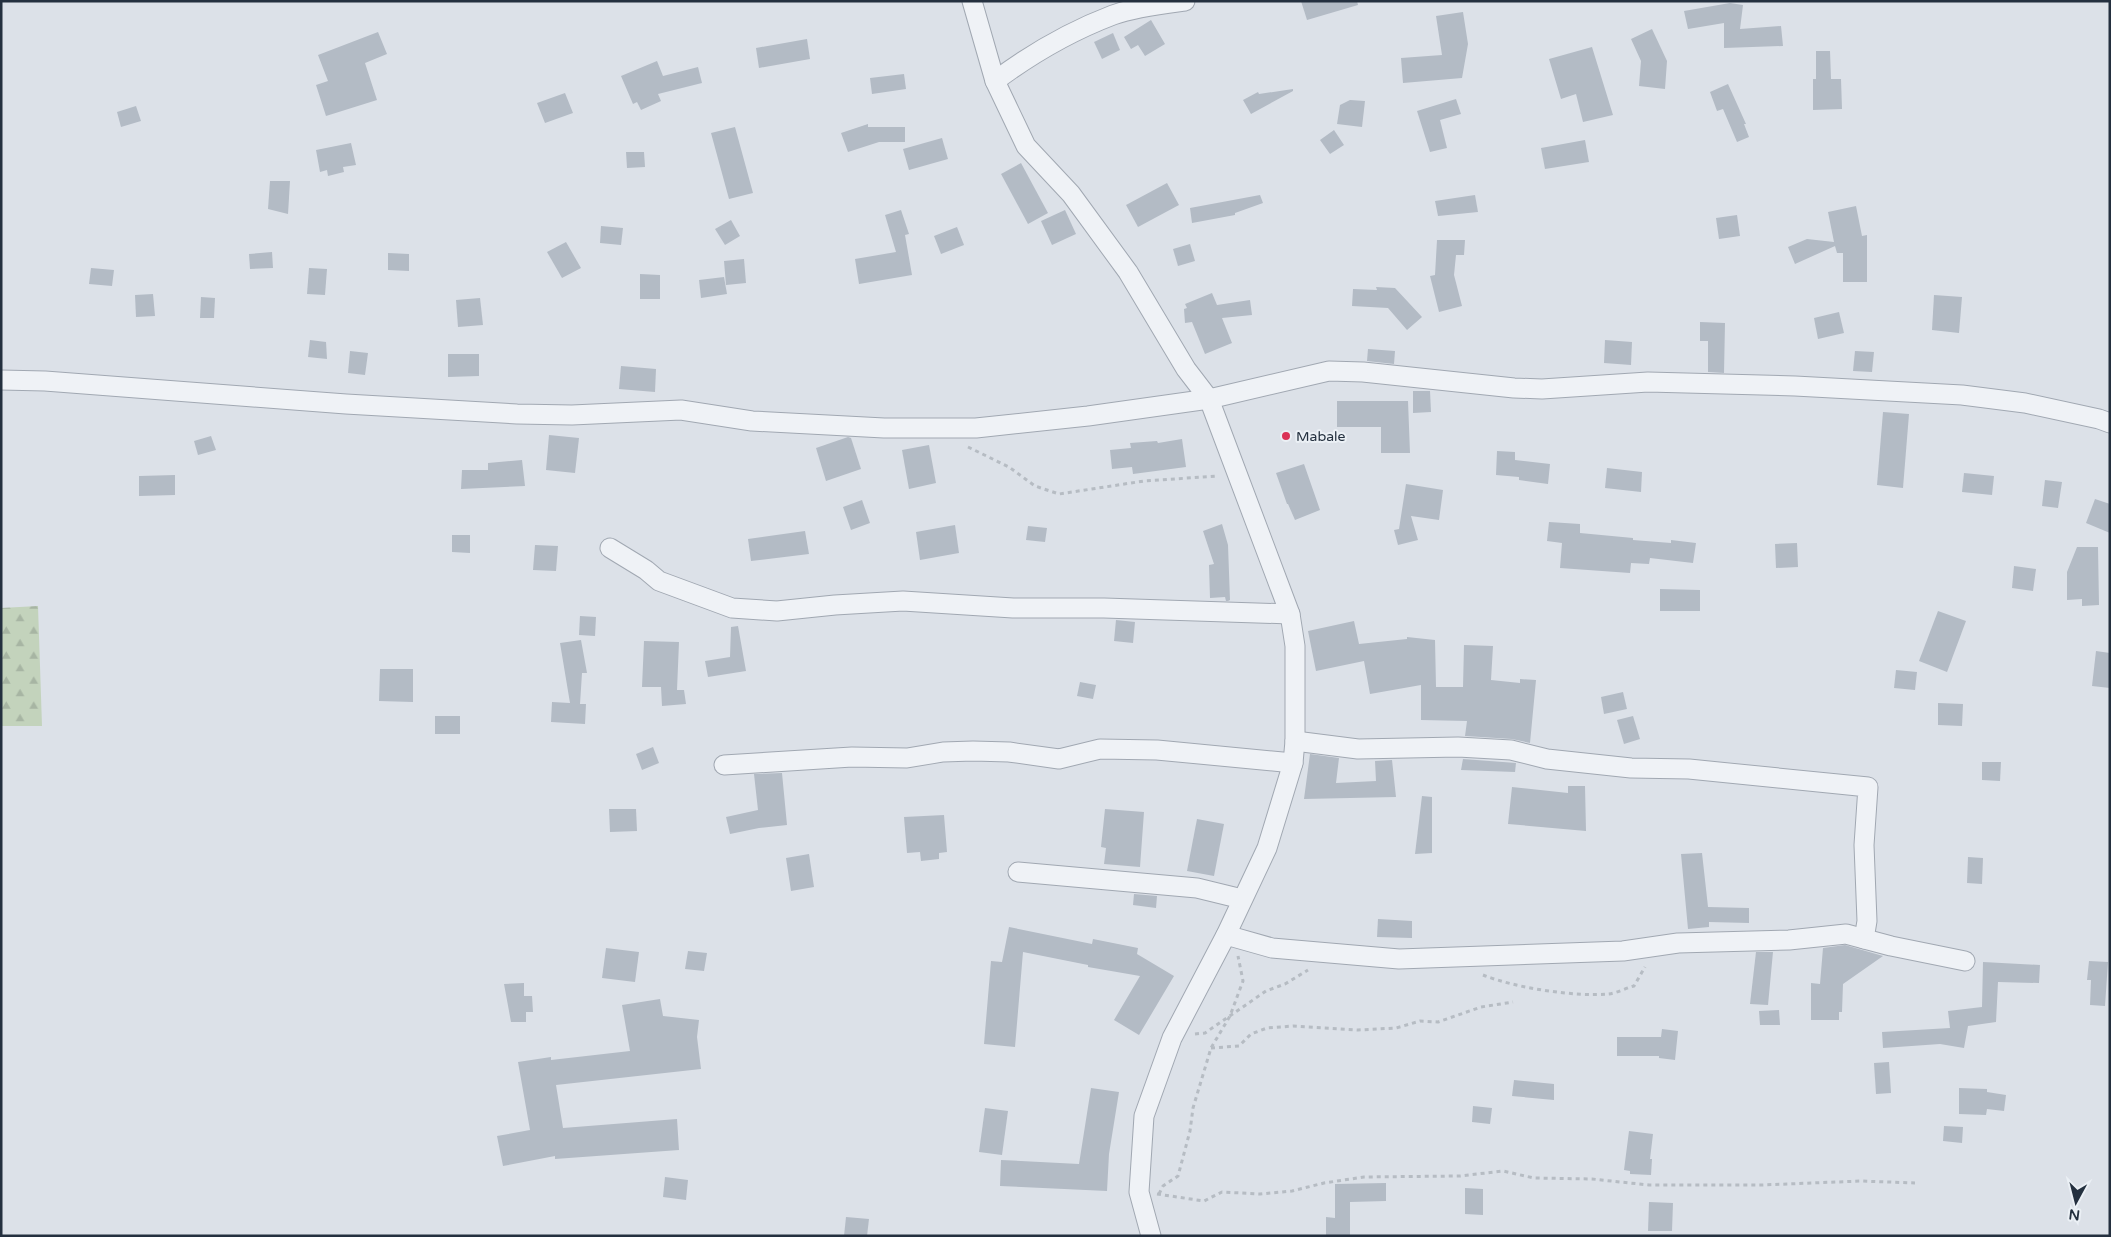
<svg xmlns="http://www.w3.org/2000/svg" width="2111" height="1237" viewBox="0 0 2111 1237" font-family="'Varela Round',sans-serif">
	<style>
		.forest { fill: url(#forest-firs) }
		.building { fill: #b3bbc5 }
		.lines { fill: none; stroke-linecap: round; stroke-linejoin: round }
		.minor-casing { stroke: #a1a8b2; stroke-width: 21 }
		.path { stroke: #b6bcc3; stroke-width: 3; stroke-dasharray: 4 4; stroke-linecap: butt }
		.minor { stroke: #eff2f6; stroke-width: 19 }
		.poi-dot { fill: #db3357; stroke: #ebf0f5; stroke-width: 2 }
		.labels { text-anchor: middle; stroke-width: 4; stroke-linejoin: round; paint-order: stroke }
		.poi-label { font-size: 14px; fill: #24303f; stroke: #ebf0f5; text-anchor: start }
	</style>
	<defs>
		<pattern id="forest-firs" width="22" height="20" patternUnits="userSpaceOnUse" patternTransform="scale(1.25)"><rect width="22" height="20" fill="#c3d3bc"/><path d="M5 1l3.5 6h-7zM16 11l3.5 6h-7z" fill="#a7b5a3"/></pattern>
	</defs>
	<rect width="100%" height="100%" fill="#dce1e8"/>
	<path class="forest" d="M 38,606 L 42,726 L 1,726 L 1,608 Z"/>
	<g class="building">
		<path d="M 1301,1 L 1357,1 L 1358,5 L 1307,20 Z"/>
		<path d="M 1730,3 L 1743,5 L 1740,29 L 1781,26 L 1783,46 L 1724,48 L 1724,23 L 1688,29 L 1684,11 Z"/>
		<path d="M 1463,12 L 1468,44 L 1462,78 L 1403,83 L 1401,58 L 1442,55 L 1436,16 Z"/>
		<path d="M 1151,20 L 1165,44 L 1145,56 L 1138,45 L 1131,49 L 1124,37 Z"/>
		<path d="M 1652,29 L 1667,61 L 1665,89 L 1639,86 L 1641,61 L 1631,39 Z"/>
		<path d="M 378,32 L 387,54 L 365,63 L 377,100 L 326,116 L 316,85 L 328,81 L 318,55 Z"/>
		<path d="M 1113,33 L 1120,50 L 1102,59 L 1094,42 Z"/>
		<path d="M 807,39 L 810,59 L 759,68 L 756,48 Z"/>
		<path d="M 1592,47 L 1613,115 L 1583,122 L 1576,94 L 1561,99 L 1549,59 Z"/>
		<path d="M 1816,51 L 1830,51 L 1831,79 L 1841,79 L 1842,109 L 1813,110 L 1813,79 L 1816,79 Z"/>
		<path d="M 657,61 L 663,76 L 698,67 L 702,83 L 658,94 L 661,101 L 641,110 L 637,102 L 633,104 L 621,76 Z"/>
		<path d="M 904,74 L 906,89 L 872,94 L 870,78 Z"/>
		<path d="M 1728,84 L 1746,124 L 1744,124 L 1749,137 L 1737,142 L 1723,109 L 1717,111 L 1710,92 Z"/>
		<path d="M 1293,89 L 1293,91 L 1251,114 L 1243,100 L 1258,92 L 1259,94 Z"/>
		<path d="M 565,93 L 573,113 L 545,123 L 537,103 Z"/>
		<path d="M 1456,99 L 1461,114 L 1440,120 L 1447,148 L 1430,152 L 1417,111 Z"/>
		<path d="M 1350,100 L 1365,101 L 1362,127 L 1337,124 L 1340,105 Z"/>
		<path d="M 136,106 L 141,121 L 121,127 L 117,112 Z"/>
		<path d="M 868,124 L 868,127 L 905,127 L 905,142 L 879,142 L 848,152 L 841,133 Z"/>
		<path d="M 735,127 L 753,193 L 729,199 L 711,133 Z"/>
		<path d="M 1334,130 L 1344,145 L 1330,154 L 1320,140 Z"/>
		<path d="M 942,138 L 948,159 L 909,170 L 903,149 Z"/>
		<path d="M 1585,140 L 1589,162 L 1545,169 L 1541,148 Z"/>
		<path d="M 351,143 L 356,165 L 343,167 L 344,172 L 328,176 L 327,170 L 320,172 L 316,150 Z"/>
		<path d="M 626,152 L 644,152 L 645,167 L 627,168 Z"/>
		<path d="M 1021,163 L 1048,213 L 1028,224 L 1001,174 Z"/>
		<path d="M 270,181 L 290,181 L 288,214 L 268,209 Z"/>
		<path d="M 1167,183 L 1179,205 L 1138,227 L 1126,205 Z"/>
		<path d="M 1260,195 L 1263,203 L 1235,213 L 1235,215 L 1192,223 L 1190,208 Z"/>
		<path d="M 1475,195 L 1478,212 L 1438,216 L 1435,201 Z"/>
		<path d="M 1856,206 L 1862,236 L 1867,235 L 1867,282 L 1843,282 L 1843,253 L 1837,253 L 1835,246 L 1795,264 L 1788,247 L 1807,239 L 1834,242 L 1828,212 Z"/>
		<path d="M 901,210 L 909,234 L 905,235 L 912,275 L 859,284 L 855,259 L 896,252 L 885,215 Z"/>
		<path d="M 1065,210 L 1076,234 L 1052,245 L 1041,221 Z"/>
		<path d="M 1737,215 L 1740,236 L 1719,239 L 1716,218 Z"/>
		<path d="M 731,220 L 740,236 L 725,245 L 715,229 Z"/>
		<path d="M 601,226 L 623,228 L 621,245 L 600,243 Z"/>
		<path d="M 957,227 L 964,245 L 941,254 L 934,236 Z"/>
		<path d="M 1437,240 L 1465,240 L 1464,255 L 1456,255 L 1454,275 L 1462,306 L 1439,312 L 1430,276 L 1435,275 Z"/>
		<path d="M 566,242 L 581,268 L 562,278 L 547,252 Z"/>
		<path d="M 1190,244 L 1195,261 L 1178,266 L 1173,249 Z"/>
		<path d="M 272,252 L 273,268 L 250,269 L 249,254 Z"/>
		<path d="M 388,253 L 409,254 L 409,271 L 388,270 Z"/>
		<path d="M 744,259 L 746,283 L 726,285 L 724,261 Z"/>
		<path d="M 91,268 L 114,270 L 112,286 L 89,284 Z"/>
		<path d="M 309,268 L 327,269 L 325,295 L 307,294 Z"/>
		<path d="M 640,274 L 660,275 L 660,299 L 640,299 Z"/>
		<path d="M 724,277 L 727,294 L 701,298 L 699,280 Z"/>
		<path d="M 1376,287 L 1395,288 L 1422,317 L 1407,330 L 1388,308 L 1352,306 L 1353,289 L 1377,290 Z"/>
		<path d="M 1212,293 L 1217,305 L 1250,300 L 1252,315 L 1222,318 L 1232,343 L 1205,354 L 1192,322 L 1185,323 L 1184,309 L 1187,308 L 1185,304 Z"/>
		<path d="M 153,294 L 155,316 L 136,317 L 135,295 Z"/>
		<path d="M 1934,295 L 1962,297 L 1959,333 L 1932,330 Z"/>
		<path d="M 201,297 L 215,298 L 214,318 L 200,318 Z"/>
		<path d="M 480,298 L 483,325 L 458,327 L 456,300 Z"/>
		<path d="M 1839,312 L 1844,333 L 1818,339 L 1814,318 Z"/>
		<path d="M 1700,322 L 1725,323 L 1724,373 L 1708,372 L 1708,341 L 1700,341 Z"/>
		<path d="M 310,340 L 326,342 L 327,359 L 308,357 Z"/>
		<path d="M 1605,340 L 1632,342 L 1631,365 L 1604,363 Z"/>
		<path d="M 1368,349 L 1395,351 L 1394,364 L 1367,361 Z"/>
		<path d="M 350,351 L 368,353 L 365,375 L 348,373 Z"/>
		<path d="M 1855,351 L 1874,352 L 1872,372 L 1853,371 Z"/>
		<path d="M 448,354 L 479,354 L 479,376 L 448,377 Z"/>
		<path d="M 621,366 L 656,369 L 655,392 L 619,389 Z"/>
		<path d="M 1413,391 L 1430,391 L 1431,412 L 1413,413 Z"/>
		<path d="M 1337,401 L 1408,401 L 1410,453 L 1381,453 L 1381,427 L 1337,427 Z"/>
		<path d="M 1883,412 L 1909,414 L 1903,488 L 1877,485 Z"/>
		<path d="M 549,435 L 579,438 L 575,473 L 546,470 Z"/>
		<path d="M 211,436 L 216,450 L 198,455 L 194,441 Z"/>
		<path d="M 848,437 L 851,438 L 861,469 L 826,481 L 816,448 Z"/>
		<path d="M 1182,439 L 1186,467 L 1133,474 L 1132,467 L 1112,469 L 1110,450 L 1131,448 L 1130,443 L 1157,441 L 1158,443 Z"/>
		<path d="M 929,445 L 936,483 L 909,489 L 902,450 Z"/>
		<path d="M 1497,451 L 1515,452 L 1515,460 L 1550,464 L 1548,484 L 1519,480 L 1519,477 L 1496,475 Z"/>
		<path d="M 522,460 L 525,486 L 461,489 L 462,470 L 488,470 L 488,463 Z"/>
		<path d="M 1304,464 L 1320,510 L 1295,520 L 1288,504 L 1287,504 L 1276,473 Z"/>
		<path d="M 1607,468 L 1642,472 L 1641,492 L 1605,488 Z"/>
		<path d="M 1964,473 L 1994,476 L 1992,495 L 1962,492 Z"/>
		<path d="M 175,475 L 175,495 L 139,496 L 139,476 Z"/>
		<path d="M 2045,480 L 2062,482 L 2058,508 L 2042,506 Z"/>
		<path d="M 1406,484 L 1443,490 L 1439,520 L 1411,516 L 1418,540 L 1398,545 L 1394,530 L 1399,529 Z"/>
		<path d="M 2095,499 L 2110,504 L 2110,533 L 2086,523 Z"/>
		<path d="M 862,500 L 870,523 L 851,530 L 843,507 Z"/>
		<path d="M 1549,522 L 1580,524 L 1580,533 L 1633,538 L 1633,540 L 1671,543 L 1671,540 L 1696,543 L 1693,563 L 1650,558 L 1649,564 L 1631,563 L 1630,573 L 1560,568 L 1562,543 L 1547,541 Z"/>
		<path d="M 1222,524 L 1228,545 L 1230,600 L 1228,601 L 1226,601 L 1225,597 L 1210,598 L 1209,565 L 1214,564 L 1203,531 Z"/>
		<path d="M 955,525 L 959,553 L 920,560 L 916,532 Z"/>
		<path d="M 1028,526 L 1047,528 L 1045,542 L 1026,540 Z"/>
		<path d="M 805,531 L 809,554 L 751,561 L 748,539 Z"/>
		<path d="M 452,535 L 470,535 L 470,553 L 452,552 Z"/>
		<path d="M 1797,543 L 1798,567 L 1776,568 L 1775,544 Z"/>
		<path d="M 535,545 L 558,546 L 556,571 L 533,570 Z"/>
		<path d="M 2077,547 L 2098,547 L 2099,605 L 2082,606 L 2082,599 L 2067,600 L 2067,572 Z"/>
		<path d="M 2014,566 L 2036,569 L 2033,591 L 2012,588 Z"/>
		<path d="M 1660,589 L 1700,590 L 1700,611 L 1660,611 Z"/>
		<path d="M 1938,611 L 1966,621 L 1947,672 L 1919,661 Z"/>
		<path d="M 580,616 L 596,617 L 595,636 L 579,635 Z"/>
		<path d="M 1116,620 L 1135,622 L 1133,643 L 1114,641 Z"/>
		<path d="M 1354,621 L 1359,644 L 1407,639 L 1407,637 L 1435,640 L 1436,687 L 1463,687 L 1464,645 L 1493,646 L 1491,680 L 1520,683 L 1520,679 L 1536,680 L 1530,743 L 1512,739 L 1465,736 L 1467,721 L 1421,720 L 1421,685 L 1370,694 L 1364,661 L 1316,671 L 1308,631 Z"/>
		<path d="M 738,626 L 746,671 L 708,677 L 705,661 L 730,657 L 731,627 Z"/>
		<path d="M 581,640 L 587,673 L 582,673 L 580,704 L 586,704 L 585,724 L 551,722 L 552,702 L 570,703 L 560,643 Z"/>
		<path d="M 644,641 L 679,642 L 677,690 L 684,690 L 686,704 L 662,706 L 661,687 L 642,687 Z"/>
		<path d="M 2096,651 L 2110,653 L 2110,688 L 2092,686 Z"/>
		<path d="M 380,669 L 413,669 L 413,702 L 379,701 Z"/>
		<path d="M 1896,670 L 1917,672 L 1915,690 L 1894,688 Z"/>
		<path d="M 1080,682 L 1096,685 L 1093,699 L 1077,696 Z"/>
		<path d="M 1623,692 L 1627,709 L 1604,714 L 1601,697 Z"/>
		<path d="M 1938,703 L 1963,704 L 1962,726 L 1938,725 Z"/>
		<rect x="435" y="716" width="25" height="18"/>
		<path d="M 1633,716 L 1640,739 L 1624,744 L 1617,720 Z"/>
		<path d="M 653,747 L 659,763 L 642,770 L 636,754 Z"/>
		<path d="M 1310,754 L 1339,758 L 1336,783 L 1376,781 L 1375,761 L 1392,760 L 1396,797 L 1304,799 Z"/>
		<path d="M 1463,759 L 1516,763 L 1515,772 L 1461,770 Z"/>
		<path d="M 1982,762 L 2001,762 L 2000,781 L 1982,780 Z"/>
		<path d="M 782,773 L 787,825 L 759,828 L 730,834 L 726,817 L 758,810 L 754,774 Z"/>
		<path d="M 1568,786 L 1585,786 L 1586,831 L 1508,824 L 1512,787 L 1568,793 Z"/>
		<path d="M 1422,796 L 1432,797 L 1432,853 L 1415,854 Z"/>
		<path d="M 609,809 L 636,809 L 637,831 L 610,832 Z"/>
		<path d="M 1105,809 L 1144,812 L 1140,867 L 1104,864 L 1106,848 L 1101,847 Z"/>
		<path d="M 944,815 L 947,852 L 939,853 L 939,859 L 921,861 L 920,852 L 907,853 L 904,817 Z"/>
		<path d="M 1197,819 L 1224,824 L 1214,876 L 1187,871 Z"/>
		<path d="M 1702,853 L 1708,907 L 1749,908 L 1749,923 L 1709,922 L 1709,927 L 1688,929 L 1681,854 Z"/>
		<path d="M 809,854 L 814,887 L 791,891 L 786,858 Z"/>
		<path d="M 1968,857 L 1983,858 L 1982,884 L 1967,883 Z"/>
		<path d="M 1134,894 L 1157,896 L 1156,908 L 1133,905 Z"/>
		<path d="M 1378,919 L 1412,921 L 1412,938 L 1377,937 Z"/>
		<path d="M 1009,927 L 1092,944 L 1093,939 L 1138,948 L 1137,954 L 1174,976 L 1139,1035 L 1114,1020 L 1140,976 L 1088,967 L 1088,965 L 1023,952 L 1015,1047 L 984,1044 L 991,961 L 1002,962 Z"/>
		<path d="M 1845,945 L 1883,956 L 1843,984 L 1842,1012 L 1839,1012 L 1839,1020 L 1811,1020 L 1811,983 L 1820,984 L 1823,948 Z"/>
		<path d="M 606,948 L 639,952 L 635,982 L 602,978 Z"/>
		<path d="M 688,951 L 707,953 L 704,971 L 685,969 Z"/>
		<path d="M 1756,952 L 1773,952 L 1768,1005 L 1750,1004 Z"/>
		<path d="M 2089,961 L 2108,962 L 2105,1006 L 2090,1005 L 2091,980 L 2087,980 Z"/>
		<path d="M 1983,962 L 2040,965 L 2039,983 L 1998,982 L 1996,1022 L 1968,1026 L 1964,1048 L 1940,1044 L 1883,1048 L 1882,1032 L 1950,1028 L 1948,1011 L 1982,1007 Z"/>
		<path d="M 524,983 L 524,996 L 532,996 L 533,1012 L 526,1012 L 526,1022 L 511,1022 L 504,984 Z"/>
		<path d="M 660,999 L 663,1016 L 699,1020 L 697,1037 L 701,1069 L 556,1085 L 563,1128 L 677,1119 L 679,1150 L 555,1159 L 555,1156 L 503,1166 L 497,1136 L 530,1130 L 518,1062 L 551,1057 L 551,1060 L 630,1051 L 622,1005 Z"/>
		<path d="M 1779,1010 L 1780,1025 L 1760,1025 L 1759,1011 Z"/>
		<path d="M 1662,1029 L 1678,1031 L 1675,1060 L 1659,1058 L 1659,1056 L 1617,1056 L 1617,1037 L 1661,1037 Z"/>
		<path d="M 1889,1062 L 1891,1093 L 1876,1094 L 1874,1063 Z"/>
		<path d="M 1514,1080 L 1554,1084 L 1554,1100 L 1512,1096 Z"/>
		<path d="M 1091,1088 L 1119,1092 L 1109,1154 L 1107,1191 L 1000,1186 L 1001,1160 L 1079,1164 Z"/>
		<path d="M 1959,1088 L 1987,1089 L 1987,1092 L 2006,1095 L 2004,1111 L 1987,1109 L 1986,1115 L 1959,1114 Z"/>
		<path d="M 1473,1106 L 1492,1108 L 1490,1124 L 1472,1122 Z"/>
		<path d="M 985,1108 L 1008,1111 L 1002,1155 L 979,1152 Z"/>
		<path d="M 1944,1126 L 1963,1127 L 1962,1143 L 1943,1141 Z"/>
		<path d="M 1629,1131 L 1653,1134 L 1650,1159 L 1652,1159 L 1651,1175 L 1630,1174 L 1630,1171 L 1624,1170 Z"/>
		<path d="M 665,1177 L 688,1180 L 686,1200 L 663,1197 Z"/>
		<path d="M 1386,1183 L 1386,1201 L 1350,1202 L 1350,1236 L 1326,1236 L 1326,1217 L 1335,1218 L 1335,1184 Z"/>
		<path d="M 1465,1188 L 1483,1189 L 1483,1215 L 1465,1214 Z"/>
		<path d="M 1649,1202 L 1673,1203 L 1672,1231 L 1648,1231 Z"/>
		<path d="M 846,1217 L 869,1219 L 867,1236 L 844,1236 Z"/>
	</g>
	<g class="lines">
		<g class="minor-casing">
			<g id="minor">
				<path d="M 972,1 L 995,81 L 1026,146 L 1071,194 L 1128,272 L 1186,369 L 1209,399 L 1290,614 L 1295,646 L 1295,741 L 1293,763 L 1267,848 L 1226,935 L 1172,1038 L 1144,1116 L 1139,1192 L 1151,1236"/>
				<path d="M 995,81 C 1031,54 1071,31 1113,15 C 1135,7 1162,4 1185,1"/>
				<path d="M 1,380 L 45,381 L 346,404 L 517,414 L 572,415 L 681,410 L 752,421 L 884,428 L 976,428 L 1088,416 L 1209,399 L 1329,371 L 1363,372 L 1514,388 L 1542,389 L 1648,382 L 1795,386 L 1962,395 L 2025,403 L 2099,419 L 2110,423"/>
				<path d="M 610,548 L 646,570 L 659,581 L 732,608 L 777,611 L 835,605 L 903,601 L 1013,608 L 1104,608 L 1290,614"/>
				<path d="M 1295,741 L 1358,749 L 1458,747 L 1511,750 L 1547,759 L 1631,768 L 1689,769 L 1868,787 L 1864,845 L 1867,921 L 1864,939"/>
				<path d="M 724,765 L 852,757 L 907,758 L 943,752 L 973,751 L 1009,752 L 1059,759 L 1100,749 L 1157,750 L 1293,763"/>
				<path d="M 1018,872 L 1197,888 L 1242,899"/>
				<path d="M 1226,935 L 1272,948 L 1399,959 L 1623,951 L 1678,943 L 1789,940 L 1846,934 L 1891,946 L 1965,961"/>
			</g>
		</g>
		<g class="path">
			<path d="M 968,447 L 1009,467 L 1035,486 L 1059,494 L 1144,481 L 1218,476"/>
			<path d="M 1483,975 C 1516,988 1574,997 1609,994 C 1617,993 1626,988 1634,986 L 1645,967"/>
			<path d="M 1195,1034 L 1205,1033 L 1266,991 L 1285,984 L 1308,970"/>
			<path d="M 1211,1048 L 1239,1046 L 1251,1034 L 1267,1028 L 1293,1026 L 1358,1030 L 1396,1028 L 1420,1021 L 1438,1022 L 1481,1007 L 1513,1002"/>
			<path d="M 1157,1194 L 1204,1201 L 1222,1192 L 1260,1194 L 1292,1191 L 1324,1183 L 1364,1177 L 1460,1176 L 1503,1171 L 1534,1178 L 1592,1179 L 1649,1185 L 1762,1185 L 1861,1181 L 1915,1183"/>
			<path d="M 1159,1194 L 1163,1186 L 1178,1176 L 1190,1131 L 1193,1108 L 1211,1048 L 1230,1016 L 1243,981 L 1238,956"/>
		</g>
		<use href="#minor" class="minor"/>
	</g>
	<circle class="poi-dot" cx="1286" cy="436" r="5"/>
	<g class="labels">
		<g class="poi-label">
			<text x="1296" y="441">Mabale</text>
		</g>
	</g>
	<rect width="2111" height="1237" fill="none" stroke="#24303f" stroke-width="5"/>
	<g transform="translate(2076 1202) rotate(187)" stroke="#ebf0f5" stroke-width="4" paint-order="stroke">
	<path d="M0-4L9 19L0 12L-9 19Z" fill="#24303f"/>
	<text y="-8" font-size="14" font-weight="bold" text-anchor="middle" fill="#24303f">N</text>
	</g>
</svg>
